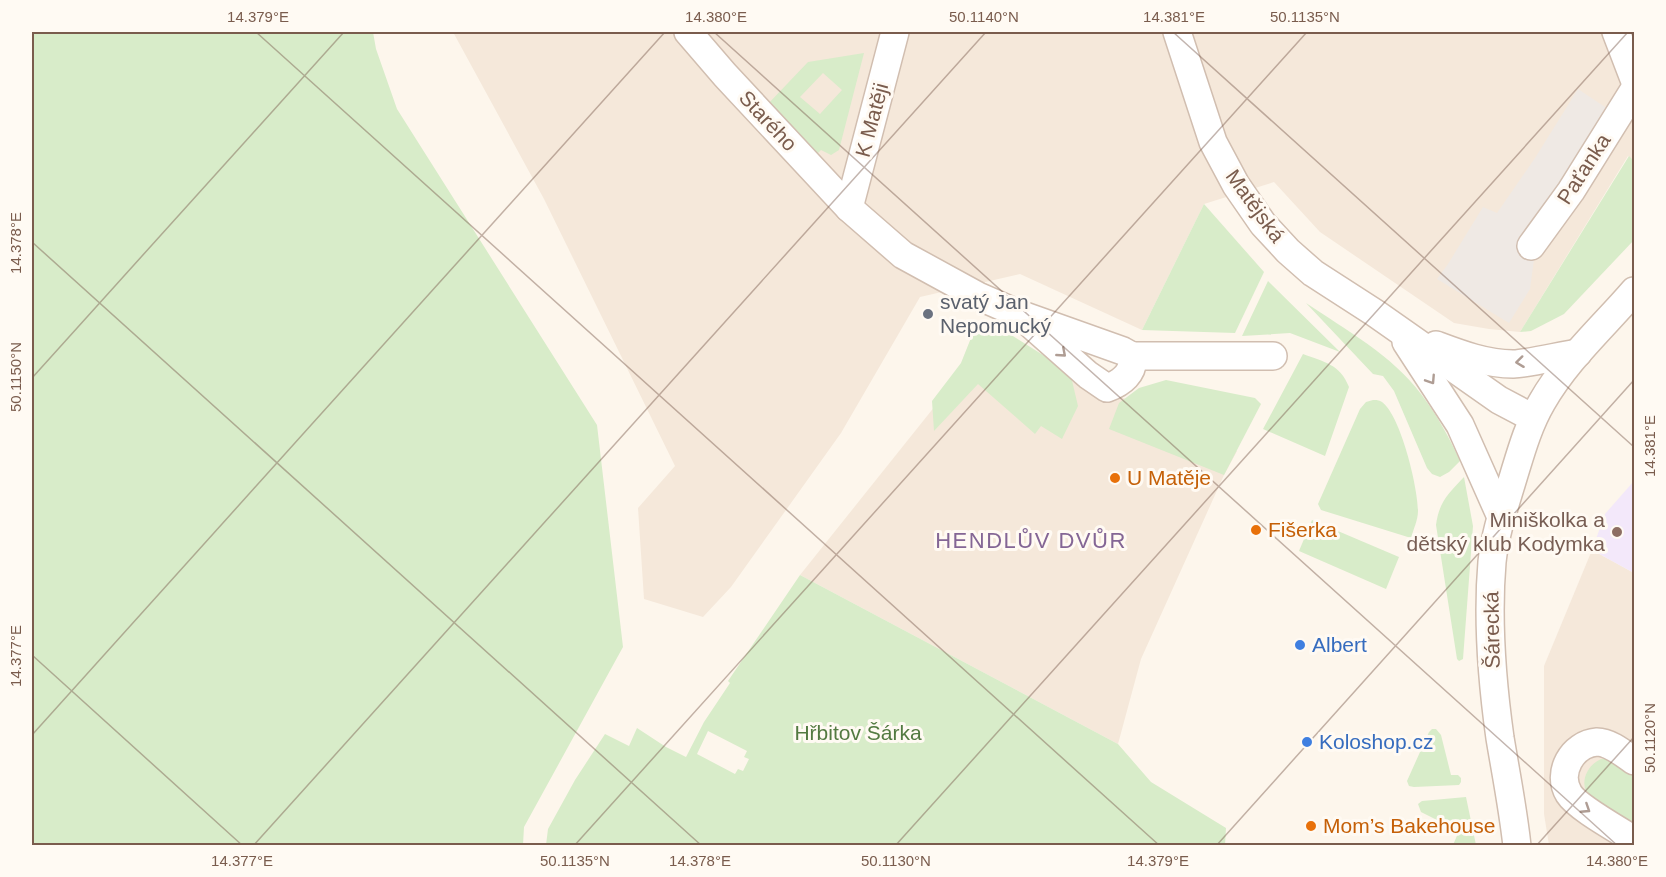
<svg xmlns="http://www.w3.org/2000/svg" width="1666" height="877" viewBox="0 0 1666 877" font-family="Helvetica,sans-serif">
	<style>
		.residential { fill: #f5e8da }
		.industrial { fill: #efe9e4 }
		.education { fill: #f3e8fa }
		.green { fill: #d8ecc9; fill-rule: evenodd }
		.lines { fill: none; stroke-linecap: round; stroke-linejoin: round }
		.minor-casing { stroke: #d1beb0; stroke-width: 30 }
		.minor { stroke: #fff; stroke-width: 27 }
		.oneway { stroke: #af9d94 }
		.ticks { fill: none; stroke: #7a5c4d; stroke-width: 1.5; stroke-opacity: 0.45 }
		.worship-dot { fill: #6b7280; stroke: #fffaf3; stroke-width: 2 }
		.food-dot { fill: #e8710a; stroke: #fffaf3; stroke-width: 2 }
		.education-dot { fill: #8d6e63; stroke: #fffaf3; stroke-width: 2 }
		.shop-dot { fill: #3f7fe0; stroke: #fffaf3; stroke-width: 2 }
		.labels { text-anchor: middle; stroke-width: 6; stroke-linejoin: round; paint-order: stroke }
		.street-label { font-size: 21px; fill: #7a5c4d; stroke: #fffaf3 }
		.worship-label { font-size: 21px; fill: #5b616d; stroke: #fffaf3; text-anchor: start }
		.food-label { font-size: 21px; fill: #c56008; stroke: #fffaf3; text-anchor: start }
		.education-label { font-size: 21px; fill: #785e54; stroke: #fffaf3; text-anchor: end }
		.shop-label { font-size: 21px; fill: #366cbe; stroke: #fffaf3; text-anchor: start }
		.park-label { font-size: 21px; fill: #537a41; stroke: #fffaf3 }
		.neighbourhood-label { font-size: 22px; letter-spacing: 1.5px; fill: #846695; stroke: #fffaf3 }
		.neatline { fill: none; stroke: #7a5c4d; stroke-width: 2 }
		.ticks-label { font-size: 15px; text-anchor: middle; fill: #7a5c4d }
	</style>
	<rect width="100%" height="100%" fill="#fdf6ec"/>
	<g class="residential">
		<path d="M 453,32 L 1634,32 L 1634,161 L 1628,156 L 1520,332 L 1489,329 L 1454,323 L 1320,232 L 1274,182 L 1204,204 L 1142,330 L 1020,274 L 920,297 L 841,433 L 731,587 L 703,617 L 644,599 L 638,508 L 675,466 L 544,199 Z"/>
		<path d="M 991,336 L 1237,451 L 1224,475 L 1141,659 L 1118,744 L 800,575 Z"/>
		<path d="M 1592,550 L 1634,573 L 1634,845 L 1549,845 L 1544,814 L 1544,666 Z"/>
	</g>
	<path class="industrial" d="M 1578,89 L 1611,111 L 1539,222 L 1530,289 L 1509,323 L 1437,279 L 1448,264 L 1483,207 L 1497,213 L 1535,158 Z"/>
	<path class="education" d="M 1634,481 L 1634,573 L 1592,550 L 1605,514 Z"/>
	<g class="green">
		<path d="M 32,32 L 373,32 L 376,49 L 397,109 L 597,425 L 623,647 L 524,827 L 523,845 L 32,845 Z"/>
		<path d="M 864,53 L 839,150 L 831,155 L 821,150 L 816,155 L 767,105 L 808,62 ZM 823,73 L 842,90 L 820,114 L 800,97 Z"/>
		<path d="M 1629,156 L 1634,161 L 1634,240 L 1564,314 L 1531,331 L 1520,332 Z"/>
		<path d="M 1204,204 L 1264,272 L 1235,333 L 1142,330 Z"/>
		<path d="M 1268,281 L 1340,352 L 1290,333 L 1242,336 Z"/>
		<path d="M 1306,303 C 1346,330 1392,355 1421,394 C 1437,415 1449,437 1460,461 L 1449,472 L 1440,477 L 1432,474 L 1427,468 L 1394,391 L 1383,376 L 1373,374 Z"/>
		<path d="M 989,321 L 1070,372 L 1078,406 L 1062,439 L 1041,426 L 1035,434 L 978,384 L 934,431 L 932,401 L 961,363 L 973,333 Z"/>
		<path d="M 1303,354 C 1324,362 1340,364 1349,387 L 1325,456 L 1263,429 Z"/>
		<path d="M 1166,380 L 1255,398 L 1261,404 L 1224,475 L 1109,429 L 1119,403 L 1139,388 Z"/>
		<path d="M 1373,400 C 1377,400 1378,400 1382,402 C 1401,416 1418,488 1418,511 C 1418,520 1413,530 1411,538 L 1321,510 L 1318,504 L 1360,409 L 1366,402 Z"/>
		<path d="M 1464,477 L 1473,526 L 1463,659 L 1459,661 L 1457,659 L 1436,525 C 1439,502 1448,494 1464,477 Z"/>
		<path d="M 1312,520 L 1399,557 L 1386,589 L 1299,551 Z"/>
		<path d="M 800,575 L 1118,744 L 1151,782 L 1226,828 L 1225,845 L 546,845 L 548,829 L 575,780 L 605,734 L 629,746 L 637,728 L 666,747 L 686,757 L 704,722 L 730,683 L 728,681 ZM 708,731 L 747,751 L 744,757 L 749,759 L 743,771 L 738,769 L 735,774 L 697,754 Z"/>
		<path d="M 1432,729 L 1436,729 L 1441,735 L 1451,775 L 1458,775 L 1461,778 L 1461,782 L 1459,785 L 1414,787 L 1409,786 L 1407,781 L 1429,732 Z"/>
		<path d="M 1601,759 L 1609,759 L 1634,771 L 1634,827 L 1589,797 C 1579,783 1586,766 1601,759 Z"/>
		<path d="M 1466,797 L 1476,845 L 1453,845 L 1459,831 L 1421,812 L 1418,804 L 1422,801 Z"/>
	</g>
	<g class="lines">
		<g class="minor-casing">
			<g id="minor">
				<path d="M 688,32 L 725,75 L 849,208 L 903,255 L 978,296 L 1019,314 L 1123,351 L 1132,356 C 1135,373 1121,383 1107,388 L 1088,375 L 1019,314"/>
				<path d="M 1177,32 L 1213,142 L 1236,185 L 1263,224 L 1288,251 L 1313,273 L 1375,313 L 1499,400 L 1533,418"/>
				<path d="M 1616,32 L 1634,79"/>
				<path d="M 849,208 L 895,32"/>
				<path d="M 1531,246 L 1571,191 L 1634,90"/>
				<path d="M 1406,342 L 1460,425 L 1501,517"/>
				<path d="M 1436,345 C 1460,354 1486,364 1513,364 C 1532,363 1558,356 1578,353"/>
				<path d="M 1132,356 L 1273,356"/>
				<path d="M 1634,761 C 1624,754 1610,742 1597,742 C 1572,744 1556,773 1569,794 C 1578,808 1619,830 1634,840"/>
				<path d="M 1517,846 C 1513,809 1506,774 1500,738 C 1492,681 1487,620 1492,562 C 1495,533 1505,505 1513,478 C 1521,452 1528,426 1542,402 C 1566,360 1603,327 1634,291"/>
			</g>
		</g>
		<use href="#minor" class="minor"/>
	</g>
	<defs><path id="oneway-chevron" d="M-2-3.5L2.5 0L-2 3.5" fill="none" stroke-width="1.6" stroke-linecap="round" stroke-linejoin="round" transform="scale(1.5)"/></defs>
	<g class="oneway">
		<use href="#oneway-chevron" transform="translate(1062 353) rotate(41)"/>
		<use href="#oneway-chevron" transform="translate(1520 362) rotate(173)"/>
		<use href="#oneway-chevron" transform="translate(1431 380) rotate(57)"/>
		<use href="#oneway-chevron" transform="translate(1586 809) rotate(33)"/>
	</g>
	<path class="ticks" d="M 256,32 L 1160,846M 714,32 L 1618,846M 1173,32 L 1634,447M 1631,32 L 1634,35M 32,242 L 702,846M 32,378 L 344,32M 32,655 L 243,846M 32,735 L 665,32M 253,846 L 986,32M 574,846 L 1307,32M 895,846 L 1628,32M 1216,846 L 1634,380M 1536,846 L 1634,737"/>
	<circle class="worship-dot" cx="928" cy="314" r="6"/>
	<g class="food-dot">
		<circle cx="1115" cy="478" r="6"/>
		<circle cx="1256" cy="530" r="6"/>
		<circle cx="1311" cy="826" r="6"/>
	</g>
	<circle class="education-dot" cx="1617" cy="532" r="6"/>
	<g class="shop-dot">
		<circle cx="1300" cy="645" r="6"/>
		<circle cx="1307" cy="742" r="6"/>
	</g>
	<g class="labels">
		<g class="street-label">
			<text transform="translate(872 120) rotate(-75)" y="7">K Matěji</text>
			<text transform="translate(768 121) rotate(47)" y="7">Starého</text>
			<text transform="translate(1584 169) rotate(-57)" y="7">Paťanka</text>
			<text transform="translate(1255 206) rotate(54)" y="7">Matějská</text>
			<text transform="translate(1492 630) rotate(-91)" y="7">Šárecká</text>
		</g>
		<g class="worship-label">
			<text x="940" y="309">svatý Jan<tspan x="940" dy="24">Nepomucký</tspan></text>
		</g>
		<g class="food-label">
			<text x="1127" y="485">U Matěje</text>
			<text x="1268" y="537">Fišerka</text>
			<text x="1323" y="833">Mom’s Bakehouse</text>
		</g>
		<g class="education-label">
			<text x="1605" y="527">Miniškolka a<tspan x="1605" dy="24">dětský klub Kodymka</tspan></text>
		</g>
		<g class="shop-label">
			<text x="1312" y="652">Albert</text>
			<text x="1319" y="749">Koloshop.cz</text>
		</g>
		<g class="park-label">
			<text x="858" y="740">Hřbitov Šárka</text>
		</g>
		<g class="neighbourhood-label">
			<text x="1031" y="548">HENDLŮV DVŮR</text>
		</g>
	</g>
	<rect width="1666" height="877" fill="none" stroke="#fffaf3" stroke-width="66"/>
	<rect x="33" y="33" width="1600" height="811" class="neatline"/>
	<g class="ticks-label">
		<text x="258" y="22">14.379°E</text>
		<text x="716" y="22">14.380°E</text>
		<text x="984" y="22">50.1140°N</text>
		<text x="1174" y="22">14.381°E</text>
		<text x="1305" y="22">50.1135°N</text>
		<text transform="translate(16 243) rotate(-90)" y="5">14.378°E</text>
		<text transform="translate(16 377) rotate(-90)" y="5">50.1150°N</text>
		<text transform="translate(1650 446) rotate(-90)" y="5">14.381°E</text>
		<text transform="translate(16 656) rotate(-90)" y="5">14.377°E</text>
		<text transform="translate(1650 738) rotate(-90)" y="5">50.1120°N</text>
		<text x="242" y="866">14.377°E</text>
		<text x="575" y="866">50.1135°N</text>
		<text x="700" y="866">14.378°E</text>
		<text x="896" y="866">50.1130°N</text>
		<text x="1158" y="866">14.379°E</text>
		<text x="1617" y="866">14.380°E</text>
	</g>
</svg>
